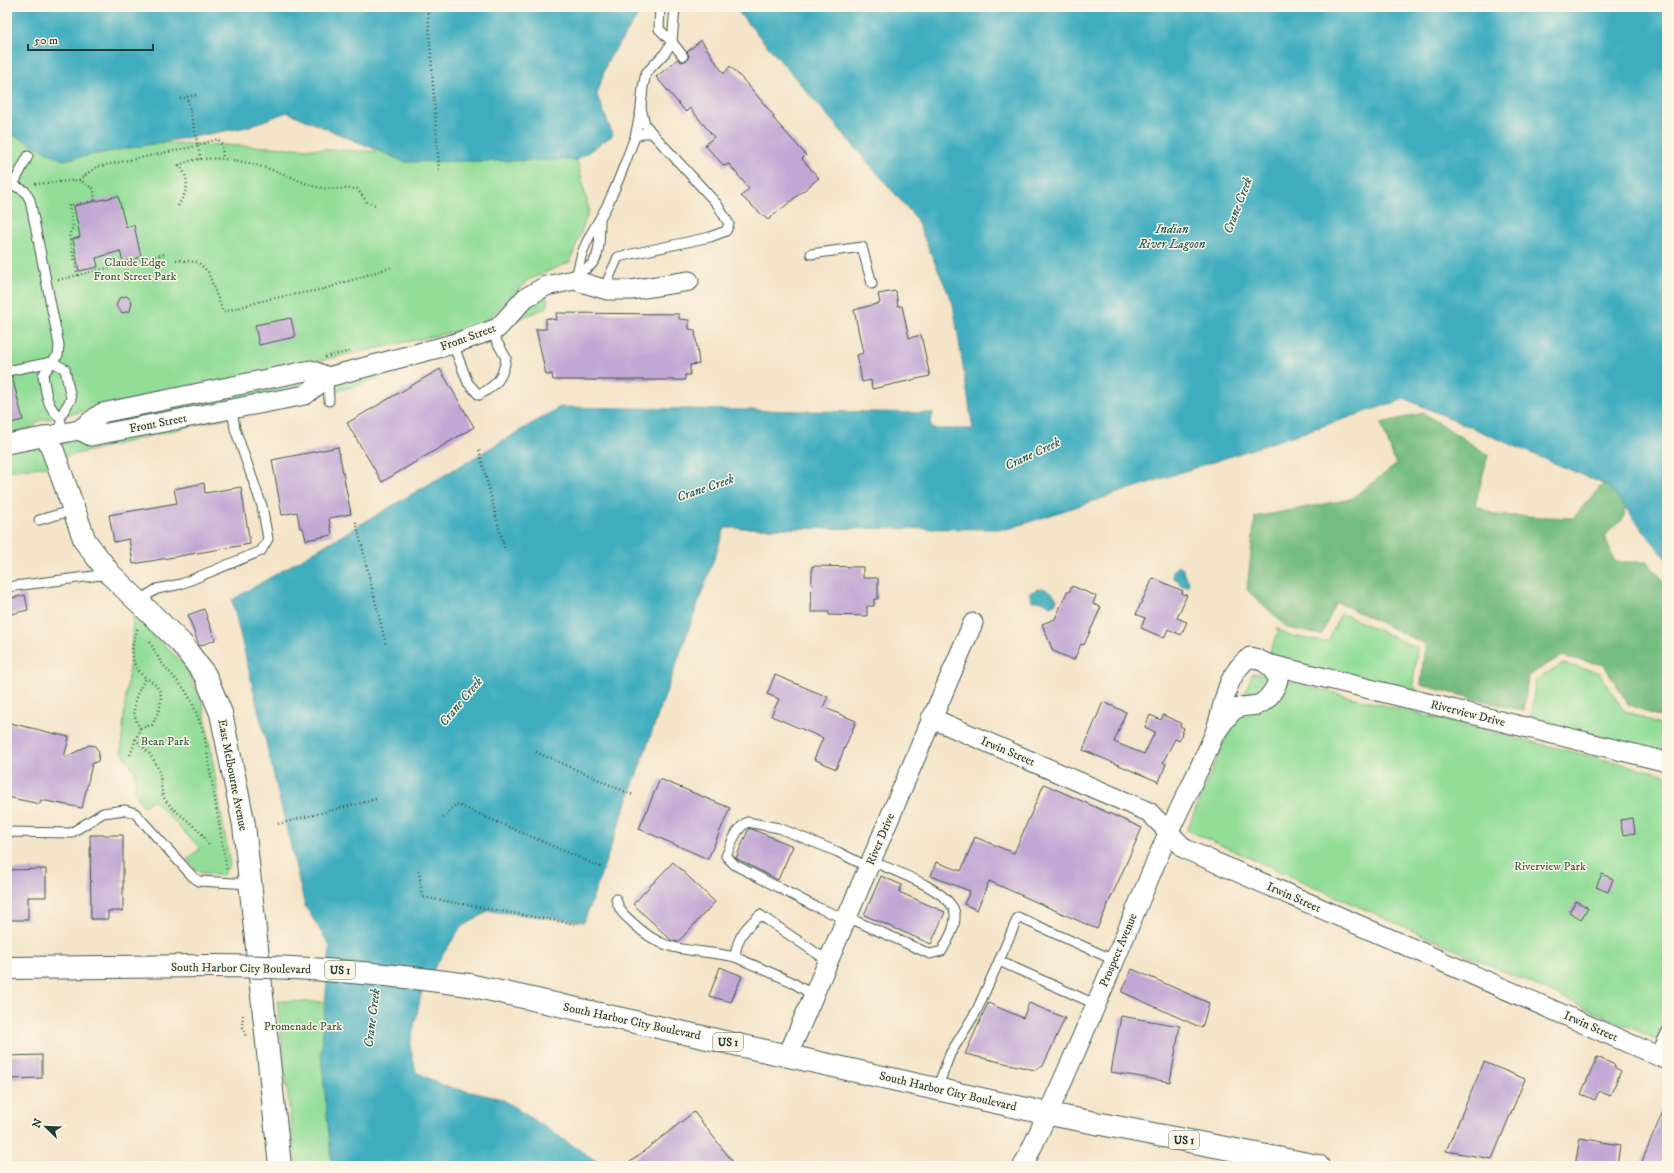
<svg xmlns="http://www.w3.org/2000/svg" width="1674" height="1173" viewBox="0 0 1674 1173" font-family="'IM FELL DW Pica',serif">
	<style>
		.green { fill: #92dd98; stroke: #588d66 }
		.forest { fill: #75bc80; stroke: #4a7c5a }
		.water { fill: #40adbf; stroke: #30757a }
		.building { fill: #c1a7d4 }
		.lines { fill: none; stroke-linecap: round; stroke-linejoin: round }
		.service-casing { stroke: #3f564a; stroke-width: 11 }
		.minor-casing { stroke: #3f564a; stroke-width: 21 }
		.tertiary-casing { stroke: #3f564a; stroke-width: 24 }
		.primary-casing { stroke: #3f564a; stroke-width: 24 }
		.path { stroke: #3f564a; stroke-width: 2.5; stroke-dasharray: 1 3; stroke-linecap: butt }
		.service { stroke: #fff; stroke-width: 9 }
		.minor { stroke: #fff; stroke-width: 19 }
		.tertiary { stroke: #fff; stroke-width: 22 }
		.primary { stroke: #fff; stroke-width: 22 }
		.primary-bridge-casing { stroke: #3f564a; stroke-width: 24; stroke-linecap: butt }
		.primary-bridge { stroke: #fff; stroke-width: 22 }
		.labels { text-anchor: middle; stroke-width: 3; stroke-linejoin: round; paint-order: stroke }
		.shield { fill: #fcf5e5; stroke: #617469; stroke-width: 1 }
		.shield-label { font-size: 11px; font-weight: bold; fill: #1f3d34 }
		.park-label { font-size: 12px; fill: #365d48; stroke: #fcf5e5 }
		.street-label { font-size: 12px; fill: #1f3d34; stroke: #fcf5e5 }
		.water-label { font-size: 13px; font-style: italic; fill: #295f5e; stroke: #fcf5e5 }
	</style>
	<rect width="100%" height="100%" fill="#fcf5e5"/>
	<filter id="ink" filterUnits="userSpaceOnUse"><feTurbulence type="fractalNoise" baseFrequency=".025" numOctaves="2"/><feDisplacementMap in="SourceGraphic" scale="8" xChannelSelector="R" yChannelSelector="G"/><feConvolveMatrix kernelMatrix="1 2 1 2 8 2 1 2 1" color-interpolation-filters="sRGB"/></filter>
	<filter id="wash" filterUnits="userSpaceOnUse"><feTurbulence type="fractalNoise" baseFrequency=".012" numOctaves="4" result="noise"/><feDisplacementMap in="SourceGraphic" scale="16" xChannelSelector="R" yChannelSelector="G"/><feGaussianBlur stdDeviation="0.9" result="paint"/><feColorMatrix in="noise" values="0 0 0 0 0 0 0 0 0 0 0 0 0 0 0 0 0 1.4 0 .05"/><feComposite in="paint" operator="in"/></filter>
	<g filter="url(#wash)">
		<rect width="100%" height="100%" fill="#f4e4c9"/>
		<g class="green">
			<path d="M 7,136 L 577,160 L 589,210 L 570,262 L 528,280 L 481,326 L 39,421 L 33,428 L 7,433 Z"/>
			<path d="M 545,281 L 548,307 L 360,385 L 56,459 L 58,465 L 7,471 L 7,453 L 60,444 L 91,436 L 44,428 L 484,333 Z"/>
			<path d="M 1341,613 L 1417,648 L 1413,684 L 1417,691 L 1523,718 L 1528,718 L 1532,715 L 1535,681 L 1563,664 L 1599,672 L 1623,710 L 1667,728 L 1667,757 L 1264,665 L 1278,633 L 1277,628 L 1287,635 L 1325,642 L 1329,639 Z"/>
			<path d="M 133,617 L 162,642 L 184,665 L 203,704 L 230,865 L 222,876 L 199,872 L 187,860 L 200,848 L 153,800 L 143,806 L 135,793 L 135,771 L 121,751 L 126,694 L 131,652 Z"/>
			<path d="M 1253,673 L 1667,775 L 1667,1044 L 1187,830 Z"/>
			<path d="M 277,1001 L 325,1002 L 337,1166 L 296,1166 Z"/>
		</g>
		<path class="forest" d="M 1424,413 L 1488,455 L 1475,505 L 1495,515 L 1573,518 L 1609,477 L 1625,488 L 1624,518 L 1604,536 L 1615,562 L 1647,562 C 1663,580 1674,588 1662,613 L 1667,617 L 1667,720 L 1628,704 L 1604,665 L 1561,656 L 1528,676 L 1524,711 L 1421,685 L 1425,644 L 1337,602 L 1321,635 L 1288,628 L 1247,590 L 1255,517 L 1351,499 L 1396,465 L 1381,423 Z"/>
		<g class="water">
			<path d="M 7,7 L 488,7 L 494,11 L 498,7 L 641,7 L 641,11 L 607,62 L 597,95 L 613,135 L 577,160 L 405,162 L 287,112 L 247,127 L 63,160 L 7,132 Z"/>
			<path d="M 734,7 L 1667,7 L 1667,560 L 1608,486 L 1405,399 L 1008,529 L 725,528 L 584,922 L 489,911 L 460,928 L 423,986 L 410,1045 L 416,1072 L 444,1086 L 502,1099 L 604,1166 L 332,1166 L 321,1053 L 330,946 L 305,906 L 232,600 L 560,407 L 933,413 L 930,425 L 933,429 L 973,429 L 953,304 L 915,217 Z"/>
			<path d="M 1178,565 L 1183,568 L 1184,575 L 1189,581 L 1188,586 L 1181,586 L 1178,580 L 1173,578 L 1173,570 Z"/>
			<path d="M 1040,588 C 1046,588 1054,593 1057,599 L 1055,604 L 1050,606 L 1042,601 L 1032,601 L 1029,593 Z"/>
		</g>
		<g id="blocks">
			<g class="building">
				<path d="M 701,40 L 724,74 L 730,66 L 749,86 L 774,116 L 773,118 L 806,155 L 802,159 L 819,178 L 768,220 L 741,196 L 749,189 L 729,164 L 724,166 L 705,145 L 714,137 L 690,108 L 686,112 L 656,77 L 678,59 L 681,62 L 687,60 L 689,56 L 687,52 Z"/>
				<path d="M 118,196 L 126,227 L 134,225 L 141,257 L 123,262 L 120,251 L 96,258 L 98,267 L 79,271 L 73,239 L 80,237 L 74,206 Z"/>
				<path d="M 896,291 L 898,306 L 902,306 L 909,338 L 921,335 L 930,376 L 872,389 L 871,380 L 862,382 L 857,355 L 863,353 L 854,310 L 880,303 L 878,294 Z"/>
				<path d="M 127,296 L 132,302 L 130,311 L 122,313 L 116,306 L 119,298 Z"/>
				<path d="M 556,313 L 679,314 L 679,319 L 689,320 L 689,329 L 695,330 L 699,364 L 690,365 L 690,375 L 685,375 L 685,380 L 553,380 L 552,374 L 546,375 L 536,329 L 546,329 L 546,318 L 557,320 Z"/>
				<path d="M 291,318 L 295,337 L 259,345 L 255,325 Z"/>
				<path d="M 440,369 L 474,427 L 382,482 L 347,423 Z"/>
				<path d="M 12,376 L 23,420 L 7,424 L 7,377 Z"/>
				<path d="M 338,447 L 351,514 L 329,518 L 332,535 L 306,540 L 303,528 L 300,528 L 297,512 L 282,515 L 272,460 Z"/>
				<path d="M 204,483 L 205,493 L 241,487 L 250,544 L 133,564 L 129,539 L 114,542 L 109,515 L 177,503 L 174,489 Z"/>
				<path d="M 812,566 L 863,567 L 863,578 L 878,578 L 878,599 L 874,599 L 874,606 L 867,606 L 867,616 L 829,615 L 829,612 L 811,612 Z"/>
				<path d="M 1153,578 L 1183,591 L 1182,594 L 1187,595 L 1177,618 L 1187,622 L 1181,635 L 1168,629 L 1164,638 L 1141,628 L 1145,618 L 1136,614 Z"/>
				<path d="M 1072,586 L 1096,596 L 1093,604 L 1101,607 L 1084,645 L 1081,644 L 1074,660 L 1053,651 L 1042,624 L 1055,619 L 1067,592 L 1069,592 Z"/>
				<path d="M 25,595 L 28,610 L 7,615 L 7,599 Z"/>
				<path d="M 204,609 L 215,640 L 199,646 L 188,615 Z"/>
				<path d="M 775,675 L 828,697 L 823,707 L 856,721 L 836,769 L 814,759 L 823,738 L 771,716 L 779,699 L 767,694 Z"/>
				<path d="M 1103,702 L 1126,712 L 1114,742 L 1144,754 L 1155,732 L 1145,727 L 1150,715 L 1161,720 L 1163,715 L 1181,723 L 1180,726 L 1184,728 L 1179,741 L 1175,739 L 1163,762 L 1166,764 L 1159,782 L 1083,750 Z"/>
				<path d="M 10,723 L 69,737 L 64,758 L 89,745 L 95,746 L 99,753 L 98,761 L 92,764 L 82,808 L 41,800 L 40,804 L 7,797 L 7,737 Z"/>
				<path d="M 660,779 L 730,808 L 708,859 L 639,829 Z"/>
				<path d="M 1044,784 L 1142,828 L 1097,929 L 989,881 L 977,910 L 964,904 L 970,891 L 931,876 L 936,862 L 961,871 L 975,837 L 1014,853 Z"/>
				<path d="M 1633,818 L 1635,833 L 1623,835 L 1620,820 Z"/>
				<path d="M 749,828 L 793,846 L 778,880 L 736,858 Z"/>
				<path d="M 90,835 L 123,835 L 123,911 L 108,911 L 108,919 L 91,919 Z"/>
				<path d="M 673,862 L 715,902 L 678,942 L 671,940 L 633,904 Z"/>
				<path d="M 46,869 L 46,897 L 28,897 L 28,920 L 7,920 L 7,870 Z"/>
				<path d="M 1602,874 L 1613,879 L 1608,892 L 1596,887 Z"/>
				<path d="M 881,876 L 902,885 L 899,892 L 945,912 L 931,944 L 864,915 Z"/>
				<path d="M 1576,901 L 1588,908 L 1581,919 L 1569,912 Z"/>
				<path d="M 720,967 L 742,976 L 731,1002 L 709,996 Z"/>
				<path d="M 1132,969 L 1209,1003 L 1202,1028 L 1122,992 Z"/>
				<path d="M 988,1003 L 1023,1018 L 1029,1003 L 1065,1018 L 1043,1066 L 1035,1070 L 965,1054 Z"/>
				<path d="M 1121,1016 L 1180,1026 L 1170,1082 L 1111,1072 Z"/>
				<path d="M 42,1055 L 42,1078 L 7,1079 L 7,1056 Z"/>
				<path d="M 1597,1057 L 1615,1065 L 1614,1067 L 1621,1071 L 1610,1096 L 1599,1091 L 1595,1100 L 1581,1094 Z"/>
				<path d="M 1484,1062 L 1525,1079 L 1492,1159 L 1446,1151 Z"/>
				<path d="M 1667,1102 L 1667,1166 L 1640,1166 Z"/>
				<path d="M 694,1112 L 736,1166 L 625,1166 Z"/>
				<path d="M 1580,1138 L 1620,1145 L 1617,1166 L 1575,1166 Z"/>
			</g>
		</g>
	</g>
	<g filter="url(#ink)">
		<use href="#blocks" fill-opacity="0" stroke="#3f564a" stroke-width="1"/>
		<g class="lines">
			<g class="service-casing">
				<g id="service">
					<path d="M 660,7 L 659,29 L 672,42"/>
					<path d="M 672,42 L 675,7"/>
					<path d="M 652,133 L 645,124 L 641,108 L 643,87 L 646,73 L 665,53 L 672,42 L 683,56"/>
					<path d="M 635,137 L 641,109"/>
					<path d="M 7,182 L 25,191 L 30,200 L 59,345 L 58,355 L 52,362 L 7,371"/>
					<path d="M 13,185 L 28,156"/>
					<path d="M 811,254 L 862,247 L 872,284"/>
					<path d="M 579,271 C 603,266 599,240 600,220"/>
					<path d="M 574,280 C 580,269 579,257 585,246 C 592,229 604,214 611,197 C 620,178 627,157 635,137 L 644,133 L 652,133 L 717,204 L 729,224 L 726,231 L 710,237 L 618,257 L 604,289"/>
					<path d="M 453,344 L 468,383 L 479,395 C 497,385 503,378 506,358 L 491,331"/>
					<path d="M 328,377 L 329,401"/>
					<path d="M 60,417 C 46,407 46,391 43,375 L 52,362 L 65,369 L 71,399 L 60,417 L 63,434"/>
					<path d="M 39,520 L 74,510"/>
					<path d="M 7,587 L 109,574"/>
					<path d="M 138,601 L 157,589 L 181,584 L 261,551 L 268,539 L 262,506 L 235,429 L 232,409"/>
					<path d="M 7,832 L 71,833 L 103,813 L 125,810 L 135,813 L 193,877 L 199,881 L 250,884"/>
					<path d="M 616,899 C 620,912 623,914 633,923 C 668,957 693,947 735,957"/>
					<path d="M 847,917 L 930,954 L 942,951 C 948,939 956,928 955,914 C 953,891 890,869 871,861"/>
					<path d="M 846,919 L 814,906 L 735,865 L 726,856 C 732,843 735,830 747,822 L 779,828 L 838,852 L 868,867"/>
					<path d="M 813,995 L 790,981 L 735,957 C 737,937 745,928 760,915 L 828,961"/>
					<path d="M 1095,1004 L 999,961 L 1018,917 L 1114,960"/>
					<path d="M 1655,1055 L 1667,1031"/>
					<path d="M 937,1089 L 950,1054 L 976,1012 L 999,961"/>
				</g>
			</g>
			<g class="minor-casing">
				<g id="minor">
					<path d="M 79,430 L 91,436 L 305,395 L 328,377 L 453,344 L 498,328 L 525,298 L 546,286 L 574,280 L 607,290 L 631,290 L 689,281"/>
					<path d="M 7,444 L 79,430 L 102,413 L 311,370 L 328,377"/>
					<path d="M 1268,664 L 1667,762"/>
					<path d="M 931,718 L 1149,812 L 1185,849 L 1667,1060"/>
					<path d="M 788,1055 L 973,623"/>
					<path d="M 1023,1166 C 1074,1061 1118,952 1163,845 C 1179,808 1199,772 1214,735 C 1225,708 1223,676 1250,657 C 1264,660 1272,666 1278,679 C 1276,689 1267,702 1257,705 C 1248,707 1240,705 1233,711 C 1226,717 1220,727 1215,734"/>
				</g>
			</g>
			<g class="tertiary-casing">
				<path id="tertiary" d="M 48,437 L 85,541 L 110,574 L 181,643 L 205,675 L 221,713 L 244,825 L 280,1166"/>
			</g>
			<g class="primary-casing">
				<g id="primary">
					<path d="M 7,968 L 210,966"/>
					<path d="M 469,985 L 1049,1114 L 1318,1166"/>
				</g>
			</g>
			<g class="path">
				<path d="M 428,13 L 439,171"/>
				<path d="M 196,95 L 187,97 L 201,160"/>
				<path d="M 180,99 L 187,97"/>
				<path d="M 79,180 L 96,167 L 192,147 L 218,139 L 222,145 L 223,159"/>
				<path d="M 35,184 L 79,180 L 94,189 L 95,201 L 69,205 L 73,227 L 69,235 L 78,276"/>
				<path d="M 178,206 C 188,190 191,180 179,165 C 212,150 257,164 289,176 C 299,180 307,185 317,187 C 330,190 344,188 357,189 L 367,202 L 377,206"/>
				<path d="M 176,260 L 198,262 L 208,272 L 223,312 L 269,299 L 324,289 L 392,267"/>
				<path d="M 58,280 L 165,254"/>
				<path d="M 325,357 L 351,351"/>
				<path d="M 7,395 L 8,398"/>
				<path d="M 479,450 L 505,551"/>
				<path d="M 356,522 L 386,645"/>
				<path d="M 150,642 L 160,661 L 185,690 L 193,704 L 204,734 L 227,871"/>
				<path d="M 140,728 L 152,725 C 162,706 168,690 146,678"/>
				<path d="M 135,739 C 146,750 157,759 160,776 C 162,786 160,794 167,802 C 180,818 201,826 209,846"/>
				<path d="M 536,752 L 633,795"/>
				<path d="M 130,755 L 140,728 C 129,710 135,695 146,678 C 127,663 131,647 138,627"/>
				<path d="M 443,818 L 456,804 L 603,868"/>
				<path d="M 278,824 L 376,799"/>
				<path d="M 419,871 L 422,897 L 574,924"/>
				<path d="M 243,1015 L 242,1025 L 246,1037"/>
			</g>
			<use href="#service" class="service"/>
			<use href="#minor" class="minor"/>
			<use href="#tertiary" class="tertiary"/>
			<use href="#primary" class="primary"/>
			<g class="primary-bridge-casing">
				<path id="primary-bridge" d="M 210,966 C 297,966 382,973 469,985"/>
			</g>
			<use href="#primary-bridge" class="primary-bridge"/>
		</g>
	</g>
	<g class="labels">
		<g class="shield">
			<rect x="325" y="961" width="30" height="18" rx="3"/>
			<rect x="713" y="1033" width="30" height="18" rx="3"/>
			<rect x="1169" y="1131" width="30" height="18" rx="3"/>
		</g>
		<g class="shield-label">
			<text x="340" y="974">US 1</text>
			<text x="728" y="1046">US 1</text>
			<text x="1184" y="1144">US 1</text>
		</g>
		<g class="park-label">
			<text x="135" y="266">Claude Edge<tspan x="135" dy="14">Front Street Park</tspan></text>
			<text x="165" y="745">Bean Park</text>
			<text x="1550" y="870">Riverview Park</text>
			<text x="303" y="1030">Promenade Park</text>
		</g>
		<g class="street-label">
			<text transform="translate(468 337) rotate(-20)" y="4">Front Street</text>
			<text transform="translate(158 423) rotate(-11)" y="4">Front Street</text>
			<text transform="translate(1468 713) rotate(14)" y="4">Riverview Drive</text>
			<text transform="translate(1008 751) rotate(23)" y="4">Irwin Street</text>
			<text transform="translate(233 775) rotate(79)" y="4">East Melbourne Avenue</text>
			<text transform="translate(880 839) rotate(-67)" y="4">River Drive</text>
			<text transform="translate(1294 897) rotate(24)" y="4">Irwin Street</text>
			<text transform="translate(1118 950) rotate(-67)" y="4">Prospect Avenue</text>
			<text transform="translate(241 968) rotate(1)" y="4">South Harbor City Boulevard</text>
			<text transform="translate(632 1021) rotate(12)" y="4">South Harbor City Boulevard</text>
			<text transform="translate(1591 1026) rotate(24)" y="4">Irwin Street</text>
			<text transform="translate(948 1091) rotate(13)" y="4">South Harbor City Boulevard</text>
		</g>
		<g class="water-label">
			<text transform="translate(1237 205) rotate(-69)" y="5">Crane Creek</text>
			<text x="1172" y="233">Indian<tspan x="1172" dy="15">River Lagoon</tspan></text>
			<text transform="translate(1032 453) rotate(-25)" y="5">Crane Creek</text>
			<text transform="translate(705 487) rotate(-19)" y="5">Crane Creek</text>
			<text transform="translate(460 701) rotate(-50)" y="5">Crane Creek</text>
			<text transform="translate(371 1018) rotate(-83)" y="5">Crane Creek</text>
		</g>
	</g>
	<rect width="1674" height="1173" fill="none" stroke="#fcf5e5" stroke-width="24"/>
	<g transform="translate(46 1127) rotate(293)" stroke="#fcf5e5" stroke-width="3" paint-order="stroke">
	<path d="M0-3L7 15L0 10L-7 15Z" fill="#1f3d34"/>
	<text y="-6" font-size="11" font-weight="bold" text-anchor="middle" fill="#1f3d34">N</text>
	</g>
	<path d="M28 44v6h125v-6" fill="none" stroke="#1f3d34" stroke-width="2"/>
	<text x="34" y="44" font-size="12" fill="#1f3d34" stroke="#fcf5e5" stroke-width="3" paint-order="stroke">50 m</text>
</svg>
